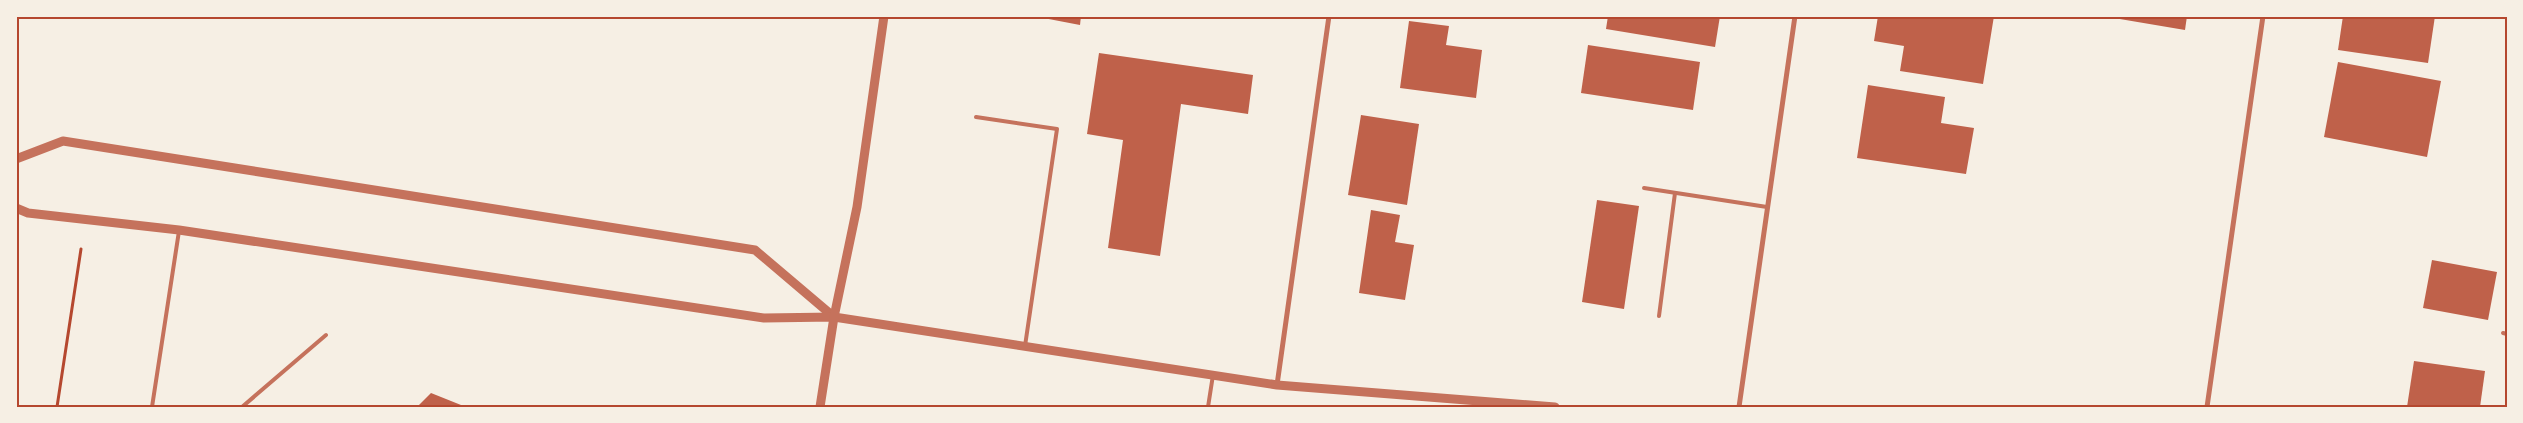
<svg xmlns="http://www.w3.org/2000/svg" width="2523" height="423" viewBox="0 0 2523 423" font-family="'Noto Sans',sans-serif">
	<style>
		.building { fill: #bf614a }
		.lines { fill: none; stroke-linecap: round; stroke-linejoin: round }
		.path { stroke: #b5482f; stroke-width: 3 }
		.service { stroke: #c5725c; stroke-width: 4 }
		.minor { stroke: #c5725c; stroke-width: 5 }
		.tertiary { stroke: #c5725c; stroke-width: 9 }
		.neatline { fill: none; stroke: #b5482f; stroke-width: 2 }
	</style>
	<rect width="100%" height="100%" fill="#f6efe4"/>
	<g class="building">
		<path d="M 1033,16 L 1081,16 L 1080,25 Z"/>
		<path d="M 1608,16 L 1720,16 L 1715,47 L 1606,29 Z"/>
		<path d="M 1878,16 L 1994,16 L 1983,84 L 1900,71 L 1904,46 L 1874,41 Z"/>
		<path d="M 2102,16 L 2187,16 L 2185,30 Z"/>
		<path d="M 2343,16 L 2435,16 L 2428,63 L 2338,50 Z"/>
		<path d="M 1409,21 L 1449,26 L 1446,45 L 1482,50 L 1476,98 L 1400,88 Z"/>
		<path d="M 1588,45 L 1700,62 L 1693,110 L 1581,93 Z"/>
		<path d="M 1099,53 L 1253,75 L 1248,114 L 1181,104 L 1160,256 L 1108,248 L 1123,140 L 1087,134 Z"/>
		<path d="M 2338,62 L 2441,81 L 2427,157 L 2324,137 Z"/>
		<path d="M 1868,85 L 1945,97 L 1941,123 L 1974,128 L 1966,174 L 1857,158 Z"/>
		<path d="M 1361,115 L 1419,124 L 1407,205 L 1348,195 Z"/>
		<path d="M 1597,200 L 1639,206 L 1624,309 L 1582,302 Z"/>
		<path d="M 1371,210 L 1400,215 L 1395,242 L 1414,245 L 1405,300 L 1359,293 Z"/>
		<path d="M 2432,260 L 2497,272 L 2488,320 L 2423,308 Z"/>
		<path d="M 2414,361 L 2485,371 L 2480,407 L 2407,407 Z"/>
		<path d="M 431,393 L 466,407 L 417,407 Z"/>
	</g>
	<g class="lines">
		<path class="path" d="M 57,407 L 81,249"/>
		<g class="service">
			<path d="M 976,117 L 1057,129 L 1025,346"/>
			<path d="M 1644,188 L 1767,207"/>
			<path d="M 1659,316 L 1675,193"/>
			<path d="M 2503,333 L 2507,334"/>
			<path d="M 152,407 L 179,231"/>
			<path d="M 242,407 L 326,335"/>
			<path d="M 1208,407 L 1213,375"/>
		</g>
		<g class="minor">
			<path d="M 1277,385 L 1329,16"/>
			<path d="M 1739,407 L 1795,16"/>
			<path d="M 2207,407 L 2263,16"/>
		</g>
		<g class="tertiary">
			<path d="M 16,159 L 63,141 L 755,250 L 834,317"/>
			<path d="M 16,208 L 28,213 L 179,230 L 764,318 L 834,317 L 1277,385 L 1555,407"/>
			<path d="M 820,407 L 834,317 L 857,207 L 884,16"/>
		</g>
	</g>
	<rect width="2523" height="423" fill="none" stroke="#f6efe4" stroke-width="35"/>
	<rect x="18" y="18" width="2488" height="388" class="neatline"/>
</svg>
